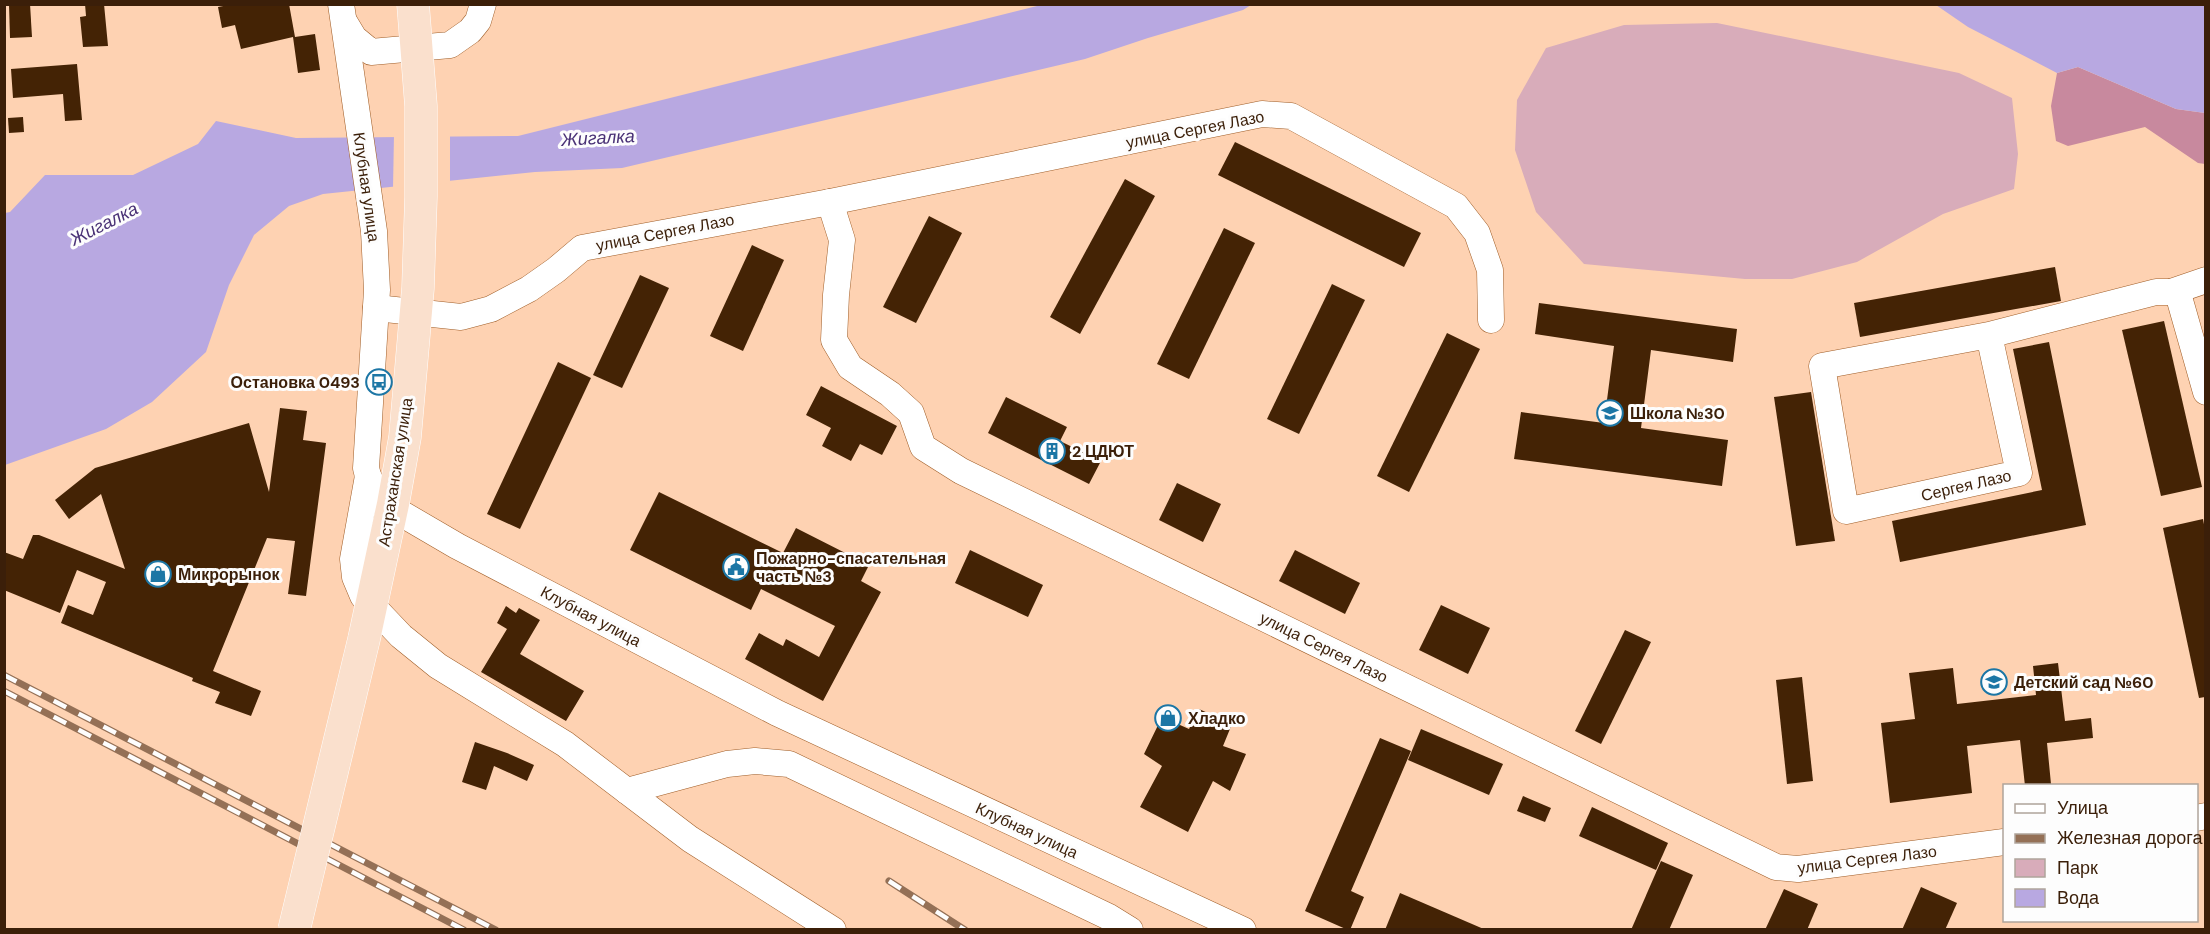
<svg xmlns="http://www.w3.org/2000/svg" width="2210" height="934" viewBox="0 0 2210 934" font-family="'DM Sans',sans-serif">
	<style>
		.green { fill: #d8acba }
		.forest { fill: #c8899e }
		.water { fill: #b8a8e1 }
		.pier { fill: #fed2b2 }
		.building { fill: #442305 }
		.lines { fill: none; stroke-linecap: round; stroke-linejoin: round }
		.minor-casing { stroke: #a05e28; stroke-width: 27 }
		.minor { stroke: #fff; stroke-width: 26 }
		.rail-casing { stroke: #947056; stroke-width: 7 }
		.rail { stroke: #fdfdfd; stroke-width: 4.5; stroke-dasharray: 14; stroke-linecap: butt }
		.major-bridge-casing { stroke: #fff; stroke-width: 33; stroke-linecap: butt }
		.major-bridge { stroke: #fae0cd; stroke-width: 32 }
		.labels { text-anchor: middle; stroke-width: 6; stroke-linejoin: round; paint-order: stroke }
		.street-label { font-size: 16px; fill: #3b1f09; stroke: #fdfdfd }
		.poi-label { font-size: 16px; font-weight: bold; fill: #3b1f09; stroke: #fdfdfd; text-anchor: start }
		.water-label { font-size: 18px; font-style: italic; fill: #4a3276; stroke: #fdfdfd }
	</style>
	<rect width="100%" height="100%" fill="#fed2b2"/>
	<path class="green" d="M 1717,23 L 1959,73 L 2012,98 L 2018,154 L 2014,189 L 1943,214 L 1857,262 L 1792,279 L 1745,279 L 1584,264 L 1536,212 L 1515,150 L 1517,100 L 1546,48 L 1624,25 Z"/>
	<path class="forest" d="M 2078,67 L 2176,109 L 2205,113 L 2205,164 L 2198,163 L 2145,127 L 2068,146 L 2056,141 L 2051,106 L 2057,73 Z"/>
	<g class="water">
		<path d="M 1041,5 L 1251,5 L 1243,10 L 1148,38 L 1085,59 L 622,168 L 535,172 L 323,194 L 289,206 L 254,235 L 229,285 L 206,352 L 152,402 L 106,429 L 5,465 L 5,213 L 10,212 L 45,175 L 133,175 L 198,144 L 216,121 L 296,138 L 518,136 Z"/>
		<path d="M 1936,5 L 2205,5 L 2205,113 L 2176,109 L 2078,67 L 2057,73 L 1968,27 Z"/>
	</g>
	<path class="pier" d="M 394,134 L 450,134 L 450,183 L 393,189 Z"/>
	<g class="building">
		<path d="M 9,4 L 30,4 L 32,37 L 10,38 Z"/>
		<path d="M 85,4 L 104,4 L 108,46 L 83,47 L 80,17 L 86,16 Z"/>
		<path d="M 234,4 L 289,4 L 295,37 L 315,34 L 320,70 L 298,73 L 293,37 L 241,49 L 235,25 L 222,28 L 218,7 Z"/>
		<path d="M 77,64 L 82,120 L 65,121 L 63,94 L 13,98 L 11,69 Z"/>
		<path d="M 23,117 L 24,132 L 9,133 L 8,118 Z"/>
		<path d="M 1235,142 L 1421,233 L 1404,267 L 1218,175 Z"/>
		<path d="M 1125,179 L 1155,196 L 1080,334 L 1050,317 Z"/>
		<path d="M 929,216 L 962,233 L 916,323 L 883,307 Z"/>
		<path d="M 1224,228 L 1255,243 L 1189,379 L 1157,364 Z"/>
		<path d="M 752,245 L 784,260 L 743,351 L 710,336 Z"/>
		<path d="M 2055,267 L 2061,301 L 1860,337 L 1854,303 Z"/>
		<path d="M 640,275 L 669,288 L 622,388 L 593,375 Z"/>
		<path d="M 1332,284 L 1365,300 L 1299,434 L 1267,419 Z"/>
		<path d="M 1539,303 L 1737,329 L 1733,362 L 1651,350 L 1641,428 L 1728,440 L 1722,486 L 1514,459 L 1521,412 L 1604,423 L 1614,346 L 1535,334 Z"/>
		<path d="M 2164,321 L 2202,487 L 2161,496 L 2122,330 Z"/>
		<path d="M 1447,333 L 1480,349 L 1409,492 L 1377,476 Z"/>
		<path d="M 2049,342 L 2086,525 L 1900,562 L 1892,521 L 2042,490 L 2013,349 Z"/>
		<path d="M 558,362 L 591,378 L 520,529 L 487,514 Z"/>
		<path d="M 821,386 L 897,426 L 882,455 L 860,444 L 851,461 L 822,446 L 831,428 L 806,415 Z"/>
		<path d="M 1811,392 L 1835,541 L 1796,546 L 1774,397 Z"/>
		<path d="M 1006,397 L 1067,427 L 1060,441 L 1101,461 L 1089,484 L 988,433 Z"/>
		<path d="M 280,408 L 307,411 L 303,440 L 326,443 L 306,596 L 288,594 L 295,541 L 267,538 L 213,671 L 261,691 L 251,716 L 215,703 L 220,692 L 192,681 L 193,678 L 61,623 L 68,605 L 93,615 L 106,582 L 77,570 L 60,613 L 4,590 L 4,552 L 23,559 L 33,535 L 39,535 L 125,569 L 101,494 L 69,519 L 55,500 L 95,468 L 249,423 L 269,492 Z"/>
		<path d="M 1177,483 L 1221,504 L 1203,542 L 1159,520 Z"/>
		<path d="M 659,492 L 783,553 L 796,528 L 869,565 L 861,581 L 881,592 L 823,701 L 745,659 L 759,633 L 783,646 L 786,639 L 819,657 L 835,626 L 761,589 L 751,610 L 630,550 Z"/>
		<path d="M 2203,519 L 2205,530 L 2205,697 L 2199,698 L 2163,528 Z"/>
		<path d="M 970,550 L 1043,585 L 1028,617 L 955,583 Z"/>
		<path d="M 1295,550 L 1360,583 L 1345,614 L 1279,581 Z"/>
		<path d="M 1441,605 L 1490,628 L 1468,674 L 1419,650 Z"/>
		<path d="M 506,606 L 516,613 L 519,608 L 540,620 L 520,654 L 584,691 L 566,721 L 481,672 L 507,629 L 497,623 Z"/>
		<path d="M 1625,630 L 1651,642 L 1601,744 L 1575,731 Z"/>
		<path d="M 2058,663 L 2065,721 L 2091,718 L 2093,738 L 2047,743 L 2051,784 L 2025,786 L 2020,740 L 1967,746 L 1972,793 L 1890,803 L 1881,723 L 1915,719 L 1909,673 L 1953,668 L 1957,704 L 2036,695 L 2033,666 Z"/>
		<path d="M 1802,677 L 1813,781 L 1787,784 L 1776,680 Z"/>
		<path d="M 1199,709 L 1232,724 L 1223,746 L 1246,754 L 1230,791 L 1213,781 L 1188,832 L 1140,807 L 1162,766 L 1144,754 L 1162,717 L 1189,729 Z"/>
		<path d="M 1421,729 L 1503,764 L 1489,795 L 1408,760 Z"/>
		<path d="M 1380,738 L 1411,751 L 1351,891 L 1364,897 L 1350,930 L 1348,930 L 1305,911 Z"/>
		<path d="M 475,742 L 507,753 L 534,765 L 527,781 L 494,766 L 486,790 L 462,782 Z"/>
		<path d="M 1523,796 L 1551,808 L 1545,822 L 1517,811 Z"/>
		<path d="M 1592,807 L 1668,843 L 1656,870 L 1579,836 Z"/>
		<path d="M 1661,861 L 1693,875 L 1669,930 L 1631,930 Z"/>
		<path d="M 1921,887 L 1957,903 L 1945,930 L 1902,930 Z"/>
		<path d="M 1784,889 L 1818,904 L 1807,930 L 1765,930 Z"/>
		<path d="M 1400,893 L 1486,930 L 1385,930 Z"/>
	</g>
	<g class="lines">
		<g class="minor-casing">
			<g id="minor">
				<path d="M 341,4 L 374,231 L 377,290 L 366,468 L 368,476 L 380,501 L 457,546 L 777,713 L 1243,930"/>
				<path d="M 345,23 L 354,38 L 371,52 L 450,45 L 470,31 L 478,21 L 483,4"/>
				<path d="M 830,202 L 842,240 L 836,295 L 834,340 L 850,367 L 890,394 L 911,413 L 923,447 L 961,471 L 1776,867 L 1798,869 L 2004,842"/>
				<path d="M 2171,292 L 2206,280"/>
				<path d="M 376,308 L 461,317 L 491,309 L 529,289 L 556,270 L 582,248 L 830,202 L 1262,114 L 1291,116 L 1456,206 L 1477,233 L 1490,270 L 1491,320"/>
				<path d="M 1989,335 L 2019,473 L 1846,511 L 1822,366 L 1989,335 L 2156,292 L 2171,292 L 2179,297 L 2206,392"/>
				<path d="M 368,476 L 353,559 L 355,577 L 363,596 L 401,636 L 438,666 L 565,744 L 690,839 L 833,930"/>
				<path d="M 627,791 L 727,764 L 755,761 L 789,764 L 1109,917 L 1130,930"/>
				<path d="M 2196,818 L 2206,816"/>
			</g>
		</g>
		<use href="#minor" class="minor"/>
		<g class="rail-casing">
			<g id="rail">
				<path d="M 4,675 L 496,930"/>
				<path d="M 4,691 L 464,930"/>
				<path d="M 889,881 L 965,930"/>
			</g>
		</g>
		<use href="#rail" class="rail"/>
		<g class="major-bridge-casing">
			<path id="major-bridge" d="M 294,930 L 364,639 L 393,504 L 405,437 L 418,288 L 421,197 L 421,106 L 413,4"/>
		</g>
		<use href="#major-bridge" class="major-bridge"/>
	</g>
	<defs>
		<g id="bus-ring" transform="scale(1.35)"><circle r="9.5" fill="#fdfdfd" stroke="#1c76a5" stroke-width="1.5"/><path d="M-5-6H5V4H4V6H2V4H-2V6H-4V4H-5ZM-3.5-4V0h7V-4ZM-3.5 1.2v1.5H-2V1.2ZM2 1.2v1.5H3.5V1.2Z" fill="#1c76a5"/></g>
		<g id="school-ring" transform="scale(1.35)"><circle r="9.5" fill="#fdfdfd" stroke="#1c76a5" stroke-width="1.5"/><path d="M0-5L7-2L0 1L-7-2ZM-4 1L0 2.5L4 1V4Q0 6-4 4Z" fill="#1c76a5"/></g>
		<g id="building-ring" transform="scale(1.35)"><circle r="9.5" fill="#fdfdfd" stroke="#1c76a5" stroke-width="1.5"/><path d="M-4-6H4V6H1V3H-1V6H-4ZM-2.5-4.3h1.7v1.8h-1.7ZM.8-4.3h1.7v1.8H.8ZM-2.5-1h1.7V.8h-1.7ZM.8-1h1.7V.8H.8Z" fill="#1c76a5"/></g>
		<g id="civic-ring" transform="scale(1.35)"><circle r="9.5" fill="#fdfdfd" stroke="#1c76a5" stroke-width="1.5"/><path d="M-.6-6.5H3V-4.5H.6V-3L4-1V1h2V6H-6V1h2V-1L-.6-3ZM-1.2 2.5V6h2.4V2.5Z" fill="#1c76a5"/></g>
		<g id="shop-ring" transform="scale(1.35)"><circle r="9.5" fill="#fdfdfd" stroke="#1c76a5" stroke-width="1.5"/><path d="M-5-2.5h2.3a2.7 3.5 0 0 1 5.4 0H5L5.5 6h-11ZM-1.5-2.5h3a1.5 2.3 0 0 0-3 0Z" fill="#1c76a5"/></g>
	</defs>
	<g fill-rule="evenodd">
		<use href="#bus-ring" x="379" y="382"/>
		<use href="#school-ring" x="1610" y="413"/>
		<use href="#building-ring" x="1052" y="451"/>
		<use href="#civic-ring" x="736" y="567"/>
		<use href="#shop-ring" x="158" y="574"/>
		<use href="#school-ring" x="1994" y="682"/>
		<use href="#shop-ring" x="1168" y="718"/>
	</g>
	<g class="labels">
		<g class="street-label">
			<text transform="translate(1195 129) rotate(-11)" y="6">улица Сергея Лазо</text>
			<text transform="translate(367 187) rotate(82)" y="6">Клубная улица</text>
			<text transform="translate(665 232) rotate(-11)" y="6">улица Сергея Лазо</text>
			<text transform="translate(395 472) rotate(-81)" y="6">Астраханская улица</text>
			<text transform="translate(1966 485) rotate(-13)" y="6">Сергея Лазо</text>
			<text transform="translate(591 616) rotate(28)" y="6">Клубная улица</text>
			<text transform="translate(1324 647) rotate(26)" y="6">улица Сергея Лазо</text>
			<text transform="translate(1027 830) rotate(25)" y="6">Клубная улица</text>
			<text transform="translate(1867 859) rotate(-7)" y="6">улица Сергея Лазо</text>
		</g>
		<g class="poi-label">
			<text x="360" y="388" text-anchor="end">Остановка 0493</text>
			<text x="1630" y="419">Школа №30</text>
			<text x="1072" y="457">2 ЦДЮТ</text>
			<text x="756" y="564">Пожарно-спасательная<tspan x="756" dy="18">часть №3</tspan></text>
			<text x="178" y="580">Микрорынок</text>
			<text x="2014" y="688">Детский сад №60</text>
			<text x="1188" y="724">Хладко</text>
		</g>
		<g class="water-label">
			<text transform="translate(598 138) rotate(-3)" y="6">Жигалка</text>
			<text transform="translate(104 224) rotate(-27)" y="6">Жигалка</text>
		</g>
	</g>
	<rect width="2210" height="934" fill="none" stroke="#3b1f09" stroke-width="12"/>
	<rect x="2003" y="784" width="195" height="138" fill="#fdfdfd" stroke="#afa49b" stroke-width="1.5"/>
	<rect x="2015" y="804" width="30" height="9" fill="#ffffff" stroke="#afa49b" stroke-width="1.5"/>
	<text x="2057" y="814" font-size="18" fill="#3b1f09">Улица</text>
	<rect x="2015" y="834" width="30" height="9" fill="#947056" stroke="#afa49b" stroke-width="1.5"/>
	<text x="2057" y="844" font-size="18" fill="#3b1f09">Железная дорога</text>
	<rect x="2015" y="859" width="30" height="18" fill="#d8acba" stroke="#afa49b" stroke-width="1.5"/>
	<text x="2057" y="874" font-size="18" fill="#3b1f09">Парк</text>
	<rect x="2015" y="889" width="30" height="18" fill="#b8a8e1" stroke="#afa49b" stroke-width="1.5"/>
	<text x="2057" y="904" font-size="18" fill="#3b1f09">Вода</text>
</svg>
